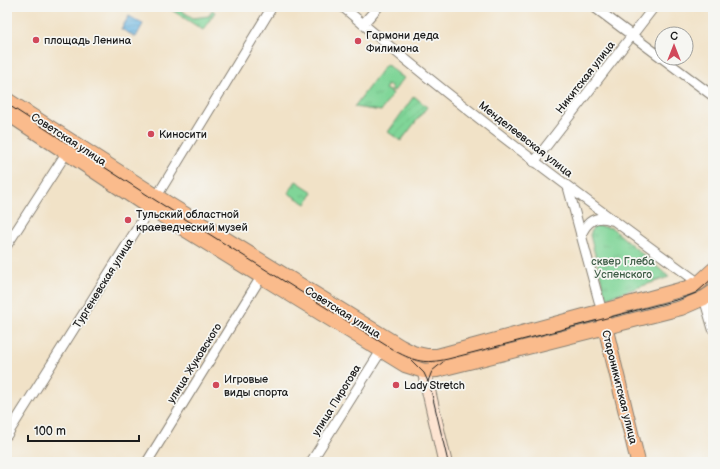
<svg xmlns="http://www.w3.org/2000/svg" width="720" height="469" viewBox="0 0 720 469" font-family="'Balsamiq Sans',sans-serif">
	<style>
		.grass { fill: url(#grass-tufts); stroke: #4e785a }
		.garden { fill: url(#garden-furrows); stroke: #4e785a }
		.water { fill: url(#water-rules); stroke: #42687f }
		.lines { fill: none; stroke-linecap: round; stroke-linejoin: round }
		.minor-casing { stroke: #867f72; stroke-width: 11 }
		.secondary-casing { stroke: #867f72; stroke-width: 15 }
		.primary-casing { stroke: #867f72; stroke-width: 16 }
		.minor { stroke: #fff; stroke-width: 9 }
		.secondary { stroke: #fde4d1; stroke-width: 13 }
		.primary { stroke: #fabb8c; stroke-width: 14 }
		.tram { stroke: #1c1c1c; stroke-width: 1 }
		.poi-dot { fill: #d1495b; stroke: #f6f6f2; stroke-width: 1.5 }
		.labels { text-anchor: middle; stroke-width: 3.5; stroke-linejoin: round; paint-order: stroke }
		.poi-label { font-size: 11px; fill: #1c1c1c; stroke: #f6f6f2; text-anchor: start }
		.street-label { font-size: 11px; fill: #1c1c1c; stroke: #f6f6f2 }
		.park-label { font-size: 11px; fill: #3f5d47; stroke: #f6f6f2 }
	</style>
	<defs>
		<pattern id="grass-tufts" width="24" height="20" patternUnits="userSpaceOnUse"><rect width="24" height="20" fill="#80d598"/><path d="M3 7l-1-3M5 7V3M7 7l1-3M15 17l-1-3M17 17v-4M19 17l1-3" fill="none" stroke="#6eb682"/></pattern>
		<pattern id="garden-furrows" width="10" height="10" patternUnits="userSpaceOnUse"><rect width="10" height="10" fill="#80d598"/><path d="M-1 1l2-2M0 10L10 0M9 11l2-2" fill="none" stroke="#6eb682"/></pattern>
		<pattern id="water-rules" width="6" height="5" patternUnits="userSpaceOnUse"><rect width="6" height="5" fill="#69b5e2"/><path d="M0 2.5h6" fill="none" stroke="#5a9bc1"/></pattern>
	</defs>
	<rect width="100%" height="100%" fill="#f6f6f2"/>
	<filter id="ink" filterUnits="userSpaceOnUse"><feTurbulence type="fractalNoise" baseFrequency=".025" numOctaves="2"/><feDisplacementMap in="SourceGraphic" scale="8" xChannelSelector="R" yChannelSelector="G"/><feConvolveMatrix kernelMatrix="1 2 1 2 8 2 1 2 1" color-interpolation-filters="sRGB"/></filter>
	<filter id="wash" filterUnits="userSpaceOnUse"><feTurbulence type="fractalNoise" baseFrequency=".012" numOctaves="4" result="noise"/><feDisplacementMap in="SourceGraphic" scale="16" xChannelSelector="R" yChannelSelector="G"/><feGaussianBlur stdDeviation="0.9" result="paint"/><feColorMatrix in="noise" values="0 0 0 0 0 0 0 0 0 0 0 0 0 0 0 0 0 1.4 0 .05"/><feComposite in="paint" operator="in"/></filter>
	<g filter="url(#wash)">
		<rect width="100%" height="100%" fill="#f1e2c7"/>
		<g class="grass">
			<path d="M 167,7 L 176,7 L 193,18 L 209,16 L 212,10 L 215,12 L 203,30 Z"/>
			<path d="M 386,64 L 404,78 L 394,91 L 391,90 L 392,88 L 388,85 L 385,89 L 393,93 L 381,111 L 354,107 Z"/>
			<path d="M 296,181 L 313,192 L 306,204 L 288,193 Z"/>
			<path d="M 599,226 L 612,228 L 669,277 L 606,298 L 590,235 L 593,227 Z"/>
		</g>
		<path class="garden" d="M 414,96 L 427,107 L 401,141 L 388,132 Z"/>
		<path class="water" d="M 129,16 L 143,24 L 136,37 L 121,29 Z"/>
	</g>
	<g filter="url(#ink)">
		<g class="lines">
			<g class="minor-casing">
				<g id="minor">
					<path d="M 343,7 C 457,105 578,195 699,283"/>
					<path d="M 594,7 L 713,96"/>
					<path d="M 363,24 L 378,7"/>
					<path d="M 534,162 L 654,7"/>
					<path d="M 568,187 L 602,312"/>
					<path d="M 157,196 L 272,7"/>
					<path d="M 581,235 C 587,221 596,215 611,220"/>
					<path d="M 7,245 L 67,152"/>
					<path d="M 704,298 L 713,329"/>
					<path d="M 7,435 L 150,208"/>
					<path d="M 147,462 L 261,277"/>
					<path d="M 311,462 L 381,351"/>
				</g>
			</g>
			<g class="secondary-casing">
				<path id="secondary" d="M 424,371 L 445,462"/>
			</g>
			<g class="primary-casing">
				<g id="primary">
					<path d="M 7,100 L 170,205 L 401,347 L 413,353 L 427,356 L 437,356 L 452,352 L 687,288 L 699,283 L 713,270"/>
					<path d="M 7,113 L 150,208 L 405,365 L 424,371 L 437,370 L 681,308 L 704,298 L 713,292"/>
					<path d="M 603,318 L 638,462"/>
				</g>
			</g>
			<use href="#minor" class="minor"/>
			<use href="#secondary" class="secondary"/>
			<use href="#primary" class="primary"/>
			<g class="tram">
				<path d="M 7,104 L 155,200 L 395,351 C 416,362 425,364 448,359 L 680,299 L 696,293 L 713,278"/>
				<path d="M 410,359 L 424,373 L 430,386 L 448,462"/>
				<path d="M 427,384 L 432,371 L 443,362"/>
			</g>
		</g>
	</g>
	<g class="poi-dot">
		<circle cx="36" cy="40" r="4"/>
		<circle cx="358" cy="41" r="4"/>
		<circle cx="151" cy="134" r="4"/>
		<circle cx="128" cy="220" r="4"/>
		<circle cx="216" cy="385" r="4"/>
		<circle cx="396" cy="385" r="4"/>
	</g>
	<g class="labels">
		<g class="poi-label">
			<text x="366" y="39">Гармони деда<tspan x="366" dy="13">Филимона</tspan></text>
			<text x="44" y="44">площадь Ленина</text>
			<text x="159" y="138">Киносити</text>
			<text x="136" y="218">Тульский областной<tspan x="136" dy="13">краеведческий музей</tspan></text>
			<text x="224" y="383">Игровые<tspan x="224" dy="13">виды спорта</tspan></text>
			<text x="404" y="389">Lady Stretch</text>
		</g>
		<g class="street-label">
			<text transform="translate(585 77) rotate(-52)" y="4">Никитская улица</text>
			<text transform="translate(69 139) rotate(33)" y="4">Советская улица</text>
			<text transform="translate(526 139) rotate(38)" y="4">Менделеевская улица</text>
			<text transform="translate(103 283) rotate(-58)" y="4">Тургеневская улица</text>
			<text transform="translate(343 312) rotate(32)" y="4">Советская улица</text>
			<text transform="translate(194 363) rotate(-58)" y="4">улица Жуковского</text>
			<text transform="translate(620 387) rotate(76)" y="4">Староникитская улица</text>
			<text transform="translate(336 400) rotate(-58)" y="4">улица Пирогова</text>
		</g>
		<g class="park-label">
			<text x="623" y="265">сквер Глеба<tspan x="623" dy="13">Успенского</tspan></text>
		</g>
	</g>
	<rect width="720" height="469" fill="none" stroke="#f6f6f2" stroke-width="24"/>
	<g transform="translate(674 46)"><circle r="19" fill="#f6f6f2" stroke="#9f9f9c"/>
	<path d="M0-3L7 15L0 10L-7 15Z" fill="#d1495b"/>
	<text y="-6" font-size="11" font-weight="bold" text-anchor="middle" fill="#1c1c1c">С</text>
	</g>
	<path d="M28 435v6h111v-6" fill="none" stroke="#1c1c1c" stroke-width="2"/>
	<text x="34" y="435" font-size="12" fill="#1c1c1c" stroke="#f6f6f2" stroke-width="3" paint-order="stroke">100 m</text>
</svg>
